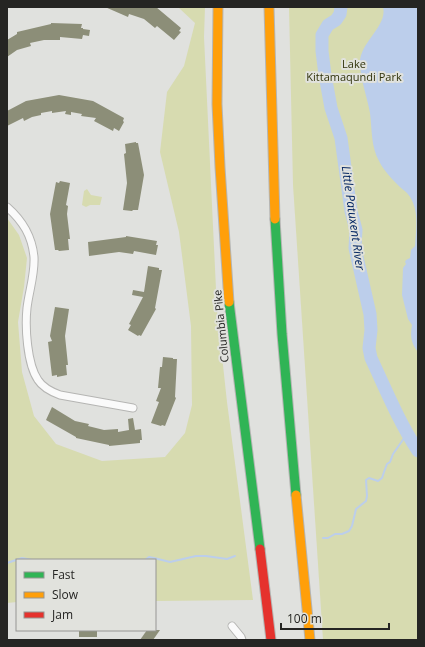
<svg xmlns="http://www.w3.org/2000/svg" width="425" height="647" viewBox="0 0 425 647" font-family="'Open Sans',sans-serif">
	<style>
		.green { fill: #d7dbb0 }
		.water { fill: #bcceeb }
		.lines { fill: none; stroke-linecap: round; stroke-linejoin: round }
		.stream { stroke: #bcceeb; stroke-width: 2 }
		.river { stroke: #bcceeb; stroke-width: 13 }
		.building { fill: #8c8e78 }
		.street-casing { stroke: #b5b5b3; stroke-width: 9 }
		.fast-casing { stroke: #b5b5b3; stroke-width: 11 }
		.slow-casing { stroke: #b5b5b3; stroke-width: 11 }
		.jam-casing { stroke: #b5b5b3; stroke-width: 11 }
		.street { stroke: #fafafa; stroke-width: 7 }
		.fast { stroke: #30b455; stroke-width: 9 }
		.slow { stroke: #ff9f0a; stroke-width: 9 }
		.jam { stroke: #e5322d; stroke-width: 9 }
		.labels { text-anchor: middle; stroke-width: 4; stroke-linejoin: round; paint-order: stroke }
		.park-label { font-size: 11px; fill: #31340d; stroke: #e1e2dd }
		.street-label { font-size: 11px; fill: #252523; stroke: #e1e2dd }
		.water-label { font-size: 12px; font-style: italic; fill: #022562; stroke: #e1e2dd }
	</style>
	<rect width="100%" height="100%" fill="#e0e1de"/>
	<g class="green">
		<path d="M 178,7 L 205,7 L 204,37 L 217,310 L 227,402 L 253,600 L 155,601 L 155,560 L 17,560 L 17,602 L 7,603 L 7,218 L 19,235 L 27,258 L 24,287 L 18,322 L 22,372 L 34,416 L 56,444 L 102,461 L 165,457 L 185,433 L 192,405 L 191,326 L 179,232 L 160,152 L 167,92 L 184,66 L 195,23 Z"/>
		<path d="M 289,7 L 418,7 L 418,640 L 323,640 L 293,185 Z"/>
		<path d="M 87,189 L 91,195 L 102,197 L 100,205 L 90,205 L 86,207 L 82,205 L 84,191 Z"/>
	</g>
	<path class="water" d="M 383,7 L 418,7 L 418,352 C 411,343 410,336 412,325 L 408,319 L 402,295 L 403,268 L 406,264 L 405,262 L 406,260 L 410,258 L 411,250 L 415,246 C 416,228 420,208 407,193 C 405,191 402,189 400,187 C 392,179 384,171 379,161 C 371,147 372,129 370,113 C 367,97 361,81 360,65 C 358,43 388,27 383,7 Z"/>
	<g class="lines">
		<g class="stream">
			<path d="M 323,538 L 328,538 L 335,534 L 342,534 L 349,531 L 352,526 L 356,509 L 366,501 L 367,496 L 366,480 L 369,478 L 378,481 L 382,478 L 384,472 L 387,464 L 390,462 L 393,454 L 407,434"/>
			<path d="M 145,560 L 149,557 L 154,558 L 170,562 L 196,556 L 206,556 L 227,559 L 235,556"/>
			<path d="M 7,563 L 22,558 L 32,560"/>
		</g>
		<path class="river" d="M 341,7 L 340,14 L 336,20 L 328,25 L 322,35 L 322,51 L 325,75 L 331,108 L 341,138 L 351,211 L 356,230 L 355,248 L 370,314 L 371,330 L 369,348 L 371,358 C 386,390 399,422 418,451"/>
	</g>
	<g class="building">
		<path d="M 105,7 L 150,7 L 153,8 L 155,7 L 156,7 L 181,28 L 179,31 L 181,32 L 174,40 L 157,26 L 155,28 L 144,19 L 129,14 L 128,17 Z"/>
		<path d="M 51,23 L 82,24 L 81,28 L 83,28 L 83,29 L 90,30 L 89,36 L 83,35 L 82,39 L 60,37 L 60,40 L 44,40 L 30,43 L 31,46 L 17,50 L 7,57 L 7,40 L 17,34 L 17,32 L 51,24 Z"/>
		<path d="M 59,95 L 93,101 L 124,118 L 123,121 L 124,122 L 119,131 L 114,128 L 113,131 L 94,121 L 96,118 L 81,116 L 82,114 L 71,112 L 71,115 L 65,114 L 66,111 L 52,113 L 52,111 L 41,113 L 41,115 L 32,117 L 24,121 L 23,118 L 7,126 L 7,111 L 26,101 Z"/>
		<path d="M 136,142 L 136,143 L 138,143 L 144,175 L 138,210 L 133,210 L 132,211 L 123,210 L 127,183 L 124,154 L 126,153 L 125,144 Z"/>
		<path d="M 60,181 L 70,183 L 66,205 L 68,206 L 67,214 L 70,239 L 68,239 L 69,250 L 59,251 L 58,250 L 55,250 L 50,214 L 56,182 L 59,183 Z"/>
		<path d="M 126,236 L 157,241 L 156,245 L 158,245 L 156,255 L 134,251 L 133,254 L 119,252 L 89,256 L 88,242 L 126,237 Z"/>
		<path d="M 148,266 L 159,268 L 159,270 L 162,270 L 155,308 L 156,309 L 141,336 L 139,335 L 138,336 L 128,330 L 131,325 L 129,324 L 143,297 L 132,295 L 133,290 L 144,292 Z"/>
		<path d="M 55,307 L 69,309 L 65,336 L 68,365 L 66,365 L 67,375 L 57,377 L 57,375 L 52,376 L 48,342 L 52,341 L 50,336 Z"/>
		<path d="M 163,357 L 173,358 L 173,359 L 177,359 L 175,397 L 176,398 L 165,426 L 162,425 L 161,426 L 151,423 L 159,402 L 156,401 L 161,388 L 158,388 L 160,367 L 162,367 Z"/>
		<path d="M 52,407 L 75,421 L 89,424 L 88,426 L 104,430 L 118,429 L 118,432 L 129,430 L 128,419 L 133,418 L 135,430 L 141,429 L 142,440 L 140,440 L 140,443 L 109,446 L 109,445 L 76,438 L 76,437 L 46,420 Z"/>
		<rect x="79" y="630" width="18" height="7"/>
		<path d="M 147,630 L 160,630 L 153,640 L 140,640 Z"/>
	</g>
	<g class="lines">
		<g class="street-casing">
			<g id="street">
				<path d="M 7,207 C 23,221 32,236 34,257 C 35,274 29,291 27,308 C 25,327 27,364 38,380 C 43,388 52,392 60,395 L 133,408"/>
				<path d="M 232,626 L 241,637 L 242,640"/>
			</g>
		</g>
		<g class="fast-casing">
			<g id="fast">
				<path d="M 275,219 L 282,334 L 296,495"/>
				<path d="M 229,302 L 260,549"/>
			</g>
		</g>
		<g class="slow-casing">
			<g id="slow">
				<path d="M 218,7 L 217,104 L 220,167 L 229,302"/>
				<path d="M 269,7 L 275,219"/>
				<path d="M 296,495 L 310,640"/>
			</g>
		</g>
		<g class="jam-casing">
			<path id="jam" d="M 260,549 L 271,640"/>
		</g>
		<use href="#street" class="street"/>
		<use href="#fast" class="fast"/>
		<use href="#slow" class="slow"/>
		<use href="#jam" class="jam"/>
	</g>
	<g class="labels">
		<g class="park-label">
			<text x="354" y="68">Lake<tspan x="354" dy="13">Kittamaqundi Park</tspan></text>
		</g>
		<g class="street-label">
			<text transform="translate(221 326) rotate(-96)" y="4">Columbia Pike</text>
		</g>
		<g class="water-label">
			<text transform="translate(353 218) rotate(82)" y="4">Little Patuxent River</text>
		</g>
	</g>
	<rect width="425" height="647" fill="none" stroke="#252523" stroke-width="16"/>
	<rect x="16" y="559" width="140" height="72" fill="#e1e2dd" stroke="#969693"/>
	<rect x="24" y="572" width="20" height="6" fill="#30b455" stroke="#969693"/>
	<text x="52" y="579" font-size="12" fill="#252523">Fast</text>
	<rect x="24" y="592" width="20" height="6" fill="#ff9f0a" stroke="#969693"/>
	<text x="52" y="599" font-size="12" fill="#252523">Slow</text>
	<rect x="24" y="612" width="20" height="6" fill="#e5322d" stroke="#969693"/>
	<text x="52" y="619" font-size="12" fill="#252523">Jam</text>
	<path d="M281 623v6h108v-6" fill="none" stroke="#252523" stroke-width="2"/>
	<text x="287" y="623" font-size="12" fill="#252523" stroke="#e1e2dd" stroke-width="3" paint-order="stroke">100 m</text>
</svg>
